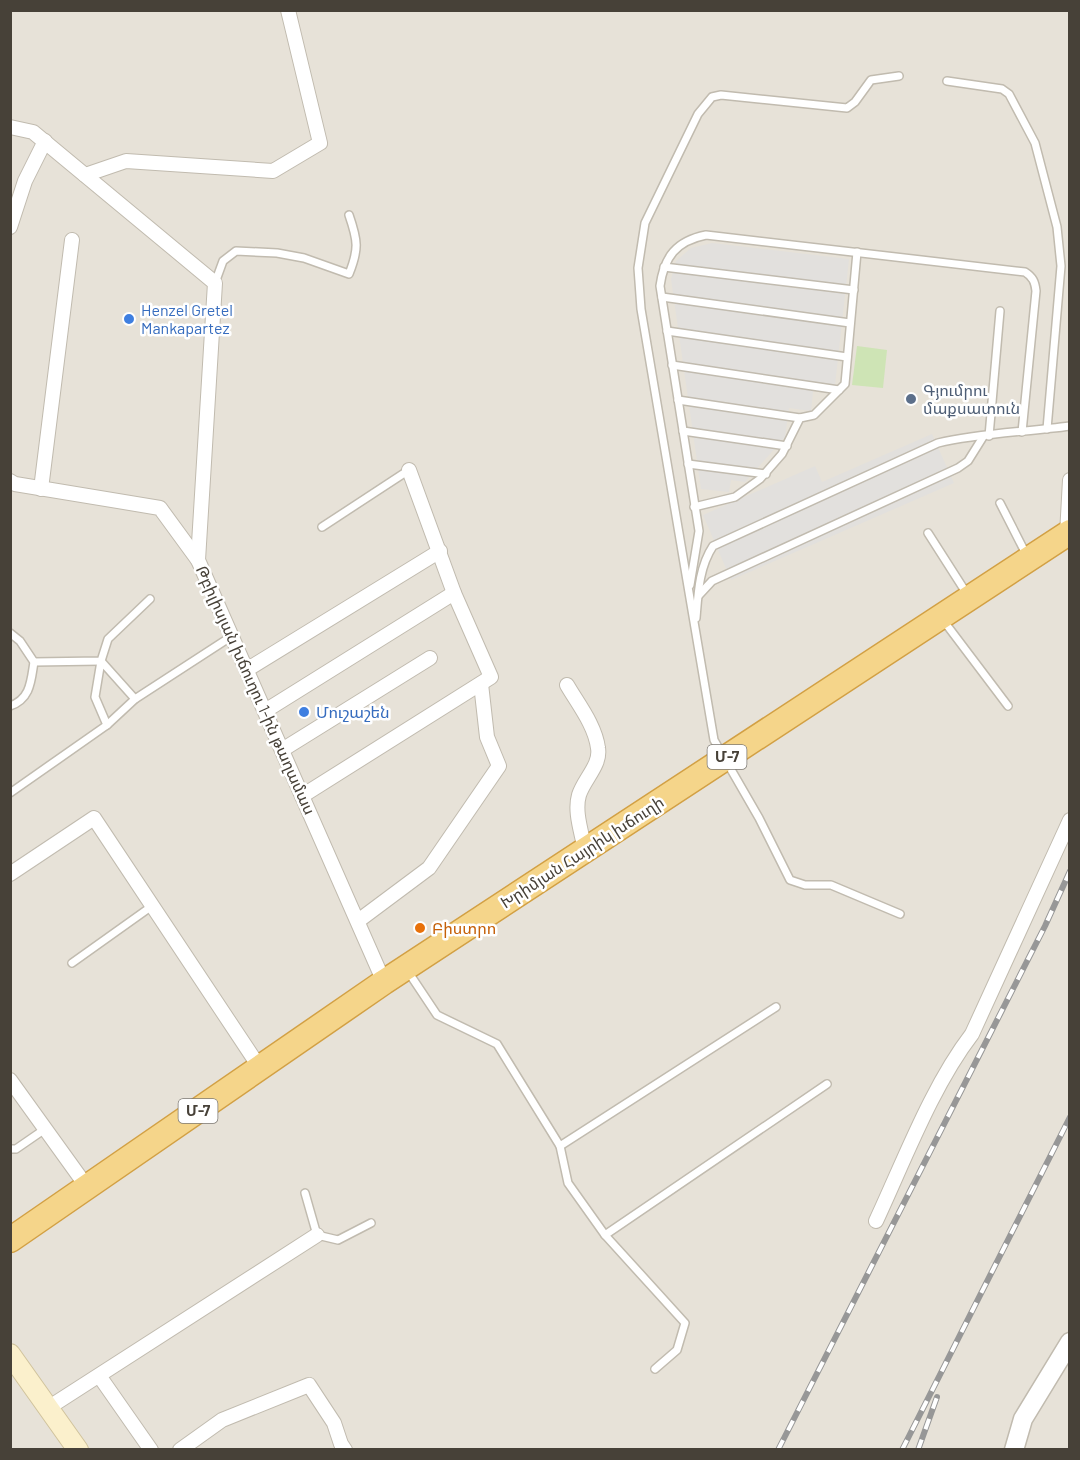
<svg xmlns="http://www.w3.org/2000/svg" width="1080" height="1460" viewBox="0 0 1080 1460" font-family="Barlow,'Noto Sans Armenian',sans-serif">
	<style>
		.residential { fill: #e7e2d8 }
		.green { fill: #cee4b5 }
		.parking { fill: #e2e0dd }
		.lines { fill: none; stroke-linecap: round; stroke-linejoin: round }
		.service-casing { stroke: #c1bbaf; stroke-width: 10 }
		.minor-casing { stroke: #c1bbaf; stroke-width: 16 }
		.tertiary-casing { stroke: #c1bbaf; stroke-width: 21 }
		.secondary-casing { stroke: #d0c39c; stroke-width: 22 }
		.trunk-casing { stroke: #d2a044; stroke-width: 27 }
		.service { stroke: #fff; stroke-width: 7 }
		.minor { stroke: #fff; stroke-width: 14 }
		.tertiary { stroke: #fff; stroke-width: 18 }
		.secondary { stroke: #fbf0cc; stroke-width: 20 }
		.trunk { stroke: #f5d58a; stroke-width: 24 }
		.rail-casing { stroke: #979797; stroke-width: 6 }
		.rail { stroke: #fff; stroke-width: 4; stroke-dasharray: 11; stroke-linecap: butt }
		.shop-dot { fill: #3f7fe0; stroke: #fff; stroke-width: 2 }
		.service-dot { fill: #5c6f8a; stroke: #fff; stroke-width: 2 }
		.food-dot { fill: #e8710a; stroke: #fff; stroke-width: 2 }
		.labels { text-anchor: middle; stroke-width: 5; stroke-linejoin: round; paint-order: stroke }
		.shield { fill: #fff; stroke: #7e7a74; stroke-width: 1.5 }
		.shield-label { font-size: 15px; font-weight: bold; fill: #474138 }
		.shop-label { font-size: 16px; fill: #366cbe; stroke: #fff; text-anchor: start }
		.service-label { font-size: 16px; fill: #4e5e75; stroke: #fff; text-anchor: start }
		.street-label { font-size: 16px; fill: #474138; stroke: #fff }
		.food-label { font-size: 16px; fill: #c56008; stroke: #fff; text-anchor: start }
	</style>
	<rect width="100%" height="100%" fill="#f3f0e9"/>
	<rect class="residential" x="11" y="11" width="1058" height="1438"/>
	<path class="green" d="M 857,346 L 887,350 L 883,388 L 852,385 Z"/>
	<g class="parking">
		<path d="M 712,243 L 849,259 L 835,385 L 814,382 L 811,411 L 789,408 L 785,437 L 745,482 L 731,480 L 729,492 L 701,489 L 671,279 L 676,261 L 691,248 Z"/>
		<path d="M 932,434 L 954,483 L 731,580 L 703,515 L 815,466 L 822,482 Z"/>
	</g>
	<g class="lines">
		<g class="service-casing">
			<g id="service">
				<path d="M 899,76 L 871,80 L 855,102 L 847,108 L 721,95 L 712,97 L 698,114 L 645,223 L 638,268 L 641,309 L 714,740 L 759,818 L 790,880 L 805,885 L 831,885 L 900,914"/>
				<path d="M 947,81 L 1002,89 L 1009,94 L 1035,143 L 1057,227 L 1061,266 L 1047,429"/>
				<path d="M 664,267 L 854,290"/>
				<path d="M 215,283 L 223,261 L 236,251 L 277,253 L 304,258 L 349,274 C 359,249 358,241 349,215"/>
				<path d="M 662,297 L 850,323"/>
				<path d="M 667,331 L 847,357"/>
				<path d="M 672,365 L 839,390"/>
				<path d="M 678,400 L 800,418"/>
				<path d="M 683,431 L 787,446"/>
				<path d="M 989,436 L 1000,311"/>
				<path d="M 688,464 L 766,474"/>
				<path d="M 1000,503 L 1026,554"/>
				<path d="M 694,507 L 735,497 L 760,479 L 782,454 L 800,418 L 814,415 L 845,384 L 857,252"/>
				<path d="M 322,527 L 409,470"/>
				<path d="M 928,533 L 967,594"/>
				<path d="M 690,585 L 699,531 L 660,286 C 664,257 676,241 706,235 L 1025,272 C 1033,277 1035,282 1036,291 L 1022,432"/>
				<path d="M 699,595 L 712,581 L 958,468 L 968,461 L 983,437"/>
				<path d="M 696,618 C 698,594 699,567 713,546 L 938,443 C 980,433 1026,432 1070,426"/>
				<path d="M 943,620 L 1008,706"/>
				<path d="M 10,633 L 20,641 L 34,662 C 31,680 31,699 10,706"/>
				<path d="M 34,662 L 101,661 L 108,639 L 150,599"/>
				<path d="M 107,725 L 135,699 L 232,636"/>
				<path d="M 10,793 L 107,725 L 95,697 L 101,661 L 135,699"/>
				<path d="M 72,963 L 152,906"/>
				<path d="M 407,970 L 437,1015 L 497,1044 L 560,1146 L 568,1183 L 605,1235 L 685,1323 L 677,1350 L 655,1369"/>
				<path d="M 560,1146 L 776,1007"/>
				<path d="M 10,1149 L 16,1149 L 45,1129"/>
				<path d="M 305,1193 L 317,1235 L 338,1240 L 371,1223"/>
				<path d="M 605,1235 L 827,1084"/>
			</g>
		</g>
		<g class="minor-casing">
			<g id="minor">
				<path d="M 10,127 L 33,132 L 215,283 L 198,560 L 384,982"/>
				<path d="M 85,175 L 126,161 L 273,171 L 320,143 L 288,10"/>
				<path d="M 10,227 L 25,181 L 45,141"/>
				<path d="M 10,481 L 15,484 L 160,508 L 198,560"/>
				<path d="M 41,489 L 72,240"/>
				<path d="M 1067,534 L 1070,480"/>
				<path d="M 248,669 L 440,551"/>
				<path d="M 567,685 C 578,704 595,725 598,748 C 601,765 584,779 579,795 C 574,812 582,833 585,851"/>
				<path d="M 265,711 L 454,593"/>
				<path d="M 282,750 L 430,658"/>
				<path d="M 302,796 L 491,677 L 454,593 L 409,470"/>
				<path d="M 10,874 L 94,818 L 260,1068"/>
				<path d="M 358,921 L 429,868 L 499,766 L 487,737 L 481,684"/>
				<path d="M 10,1080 L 87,1187"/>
				<path d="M 876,1221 C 904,1161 932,1086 972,1034 L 1070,820"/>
				<path d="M 100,1377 L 151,1450"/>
				<path d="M 48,1408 L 317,1235"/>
				<path d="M 180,1450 L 222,1420 L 309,1385 L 334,1423 L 341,1444 L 345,1450"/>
			</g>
		</g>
		<g class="tertiary-casing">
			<path id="tertiary" d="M 1014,1450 L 1023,1419 L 1070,1342"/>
		</g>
		<g class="secondary-casing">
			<path id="secondary" d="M 10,1354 L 78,1450"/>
		</g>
		<g class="trunk-casing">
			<path id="trunk" d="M 10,1240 L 384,982 L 1070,532"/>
		</g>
		<use href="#service" class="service"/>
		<use href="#minor" class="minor"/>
		<use href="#tertiary" class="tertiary"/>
		<use href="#secondary" class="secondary"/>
		<use href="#trunk" class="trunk"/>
		<g class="rail-casing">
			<g id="rail">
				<path d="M 778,1450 L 1045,926 L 1070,871"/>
				<path d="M 902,1450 L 1070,1117"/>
				<path d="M 918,1450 L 937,1397"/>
			</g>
		</g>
		<use href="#rail" class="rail"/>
	</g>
	<g class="shop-dot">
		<circle cx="129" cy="319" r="6"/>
		<circle cx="304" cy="712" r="6"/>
	</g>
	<circle class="service-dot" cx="911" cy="399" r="6"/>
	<circle class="food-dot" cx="420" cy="928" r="6"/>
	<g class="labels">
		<g class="shield">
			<rect x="707.5" y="745" width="39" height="24" rx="4.5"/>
			<rect x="178.5" y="1099" width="39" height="24" rx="4.5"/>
		</g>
		<g class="shield-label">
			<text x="727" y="762">Մ-7</text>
			<text x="198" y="1116">Մ-7</text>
		</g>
		<g class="shop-label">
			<text x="141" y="316">Henzel Gretel<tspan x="141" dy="18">Mankapartez</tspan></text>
			<text x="316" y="718">Մուշաշեն</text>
		</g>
		<g class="service-label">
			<text x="923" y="396">Գյումրու<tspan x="923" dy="18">մաքսատուն</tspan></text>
		</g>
		<g class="street-label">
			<text transform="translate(256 690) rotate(66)" y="6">Թբիլիսյան խճուղու 1-ին թաղամաս</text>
			<text transform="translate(582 852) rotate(-33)" y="6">Խրիմյան Հայրիկ խճուղի</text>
		</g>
		<g class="food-label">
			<text x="432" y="934">Բիստրո</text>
		</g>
	</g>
	<rect width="1080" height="1460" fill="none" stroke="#474138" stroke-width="24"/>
</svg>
